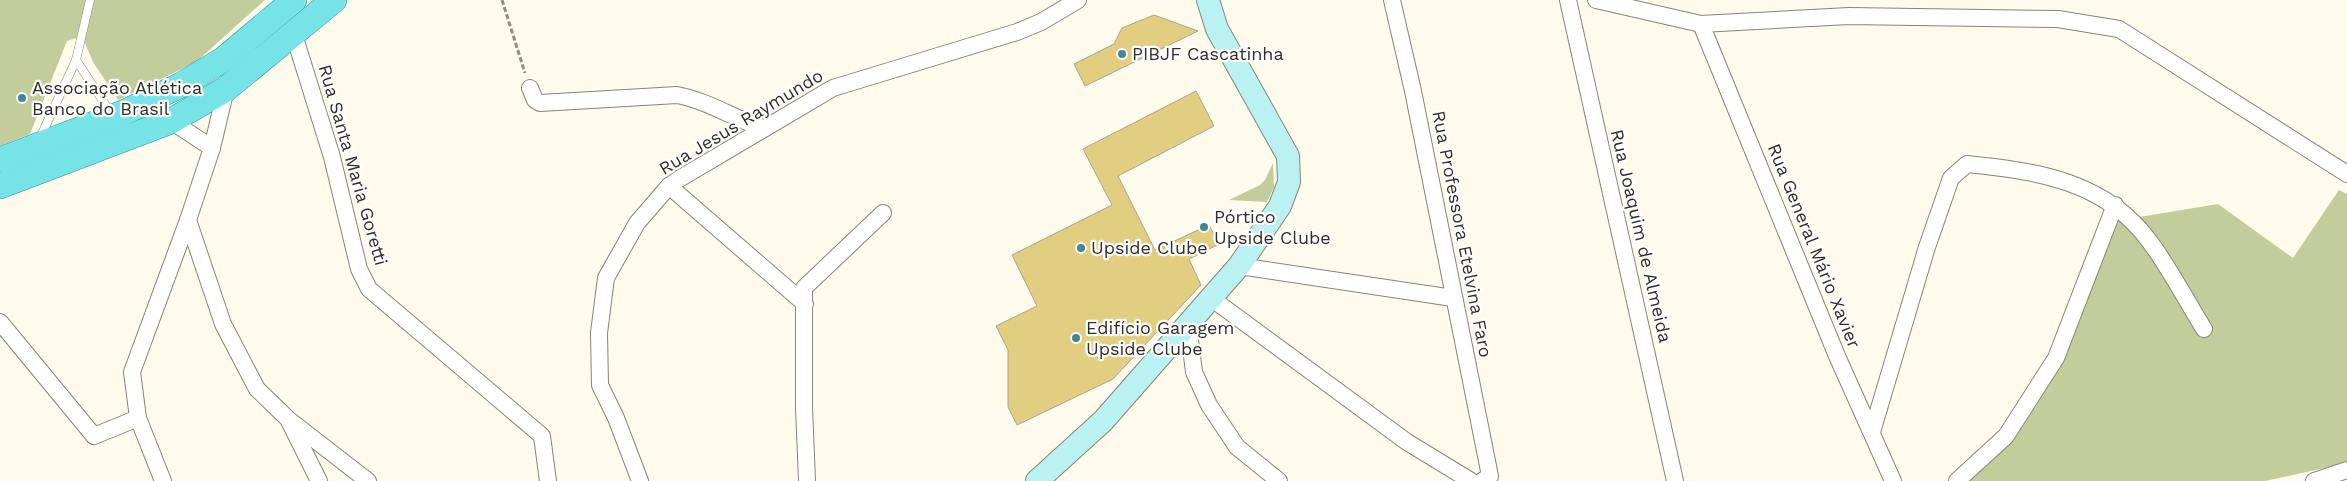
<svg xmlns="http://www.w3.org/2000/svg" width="2347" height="481" viewBox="0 0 2347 481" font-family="'Work Sans',sans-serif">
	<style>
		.green { fill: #c2cd9b }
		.building { fill: #e2ce80; stroke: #a8a493 }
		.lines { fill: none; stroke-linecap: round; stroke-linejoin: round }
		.lane-casing { stroke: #898575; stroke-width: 9 }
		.street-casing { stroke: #898575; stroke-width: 18 }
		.secondary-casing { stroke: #898575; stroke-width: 24 }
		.primary-casing { stroke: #229799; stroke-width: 26 }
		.path { stroke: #8f8d82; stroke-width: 3; stroke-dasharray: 5 2.5; stroke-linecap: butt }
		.lane { stroke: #fff; stroke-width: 8 }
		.street { stroke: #fff; stroke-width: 16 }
		.secondary { stroke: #baf1f3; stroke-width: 22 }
		.primary { stroke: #76e3e7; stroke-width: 25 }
		.poi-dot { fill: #40888d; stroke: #fff; stroke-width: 2 }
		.labels { text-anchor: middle; stroke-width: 4.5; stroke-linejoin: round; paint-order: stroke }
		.poi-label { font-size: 18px; fill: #302e27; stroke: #fff; text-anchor: start }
		.street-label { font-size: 18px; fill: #302e27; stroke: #fff }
	</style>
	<rect width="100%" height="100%" fill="#fefbec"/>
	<g class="green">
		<path d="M 0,0 L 265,0 L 196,62 L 118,100 L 93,62 L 82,36 L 67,41 L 30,134 L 0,146 Z"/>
		<path d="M 1273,163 L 1274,187 L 1267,202 L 1229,200 L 1260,185 L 1265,180 Z"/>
		<path d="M 2339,190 L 2347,194 L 2347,463 L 2265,481 L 1957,481 L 2006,436 L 2056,358 L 2109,222 L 2218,204 L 2293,258 Z"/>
	</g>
	<g class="building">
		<path d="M 1154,15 L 1198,31 L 1085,86 L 1074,64 L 1114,44 L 1122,28 Z"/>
		<path d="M 1196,91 L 1214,126 L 1118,176 L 1155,250 L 1209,225 L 1219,244 L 1189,259 L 1201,285 L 1113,379 L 1017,425 L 1008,407 L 1008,350 L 996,326 L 1037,306 L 1012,255 L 1112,205 L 1083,149 Z"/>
	</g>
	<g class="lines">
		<g class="lane-casing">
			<g id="lane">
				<path d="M 76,60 L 111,113"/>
				<path d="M 40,138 L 76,60 L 90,0"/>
			</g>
		</g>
		<g class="street-casing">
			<g id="street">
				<path d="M 1392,0 L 1413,91 L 1490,476 L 1482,481"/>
				<path d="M 1568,0 L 1675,481"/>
				<path d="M 1596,0 L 1701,24 L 1849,16 L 2058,19 L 2119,29 L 2347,174"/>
				<path d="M 1701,24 L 1837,356 L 1893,481"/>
				<path d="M 294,35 L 332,157 L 359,269 L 369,289 L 542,436 L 548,481"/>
				<path d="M 530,88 L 535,100 L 540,103 L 677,95 C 708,101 733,118 763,128"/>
				<path d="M 171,121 L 212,148"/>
				<path d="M 669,186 L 805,304"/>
				<path d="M 188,220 L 223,324 L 257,389 L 288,419 L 368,481"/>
				<path d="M 1239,266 L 1453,298"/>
				<path d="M 1211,298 L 1407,442 L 1471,481"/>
				<path d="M 0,322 L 94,436 L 138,418"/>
				<path d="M 1188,324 L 1194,372 L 1209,405 L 1237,447 L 1279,481"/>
				<path d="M 290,423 L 319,481"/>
				<path d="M 1872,432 L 1927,247 L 1951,178 L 1967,164 C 2037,171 2106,181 2150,242 C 2170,269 2186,300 2204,329"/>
				<path d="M 163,481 L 138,418 L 132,372 L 188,220 L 212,148 L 226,89"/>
				<path d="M 640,481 L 616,418 L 600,385 L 599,333 L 606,278 L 637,223 L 669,186 L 679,179 L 833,88 L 1017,32 L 1041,22 L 1078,0"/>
				<path d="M 807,481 L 804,407 L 804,288 L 883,213"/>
				<path d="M 1957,481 L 2006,436 L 2056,358 L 2115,205"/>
				<path d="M 2314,481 L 2347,470"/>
			</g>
		</g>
		<g class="secondary-casing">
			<path id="secondary" d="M 1037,481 L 1103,421 L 1239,266 L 1280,206 L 1289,182 L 1288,156 L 1217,29 L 1208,0"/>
		</g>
		<g class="primary-casing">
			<g id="primary">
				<path d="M 0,160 L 123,113 L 181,85 L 224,59 L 294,0"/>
				<path d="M 0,186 L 171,121 L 226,89 L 334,0"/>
			</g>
		</g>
		<path class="path" d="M 502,0 L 525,73"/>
		<use href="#lane" class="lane"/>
		<use href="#street" class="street"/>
		<use href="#secondary" class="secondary"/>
		<use href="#primary" class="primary"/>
	</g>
	<g class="poi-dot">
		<circle cx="1122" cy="54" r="5"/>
		<circle cx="22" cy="98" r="5"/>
		<circle cx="1204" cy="227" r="5"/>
		<circle cx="1081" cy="248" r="5"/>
		<circle cx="1076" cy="338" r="5"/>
	</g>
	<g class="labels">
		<g class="poi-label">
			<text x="1132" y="60">PIBJF Cascatinha</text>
			<text x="32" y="94">Associação Atlética<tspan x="32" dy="21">Banco do Brasil</tspan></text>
			<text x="1214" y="223">Pórtico<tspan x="1214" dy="21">Upside Clube</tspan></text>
			<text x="1091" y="254">Upside Clube</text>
			<text x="1086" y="334">Edifício Garagem<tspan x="1086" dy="21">Upside Clube</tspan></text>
		</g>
		<g class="street-label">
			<text transform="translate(741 122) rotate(-31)" y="6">Rua Jesus Raymundo</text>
			<text transform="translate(353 165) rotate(74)" y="6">Rua Santa Maria Goretti</text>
			<text transform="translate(1462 234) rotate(79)" y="6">Rua Professora Etelvina Faro</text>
			<text transform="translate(1641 236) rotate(77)" y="6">Rua Joaquim de Almeida</text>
			<text transform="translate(1814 246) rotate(68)" y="6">Rua General Mário Xavier</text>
		</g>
	</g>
</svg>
